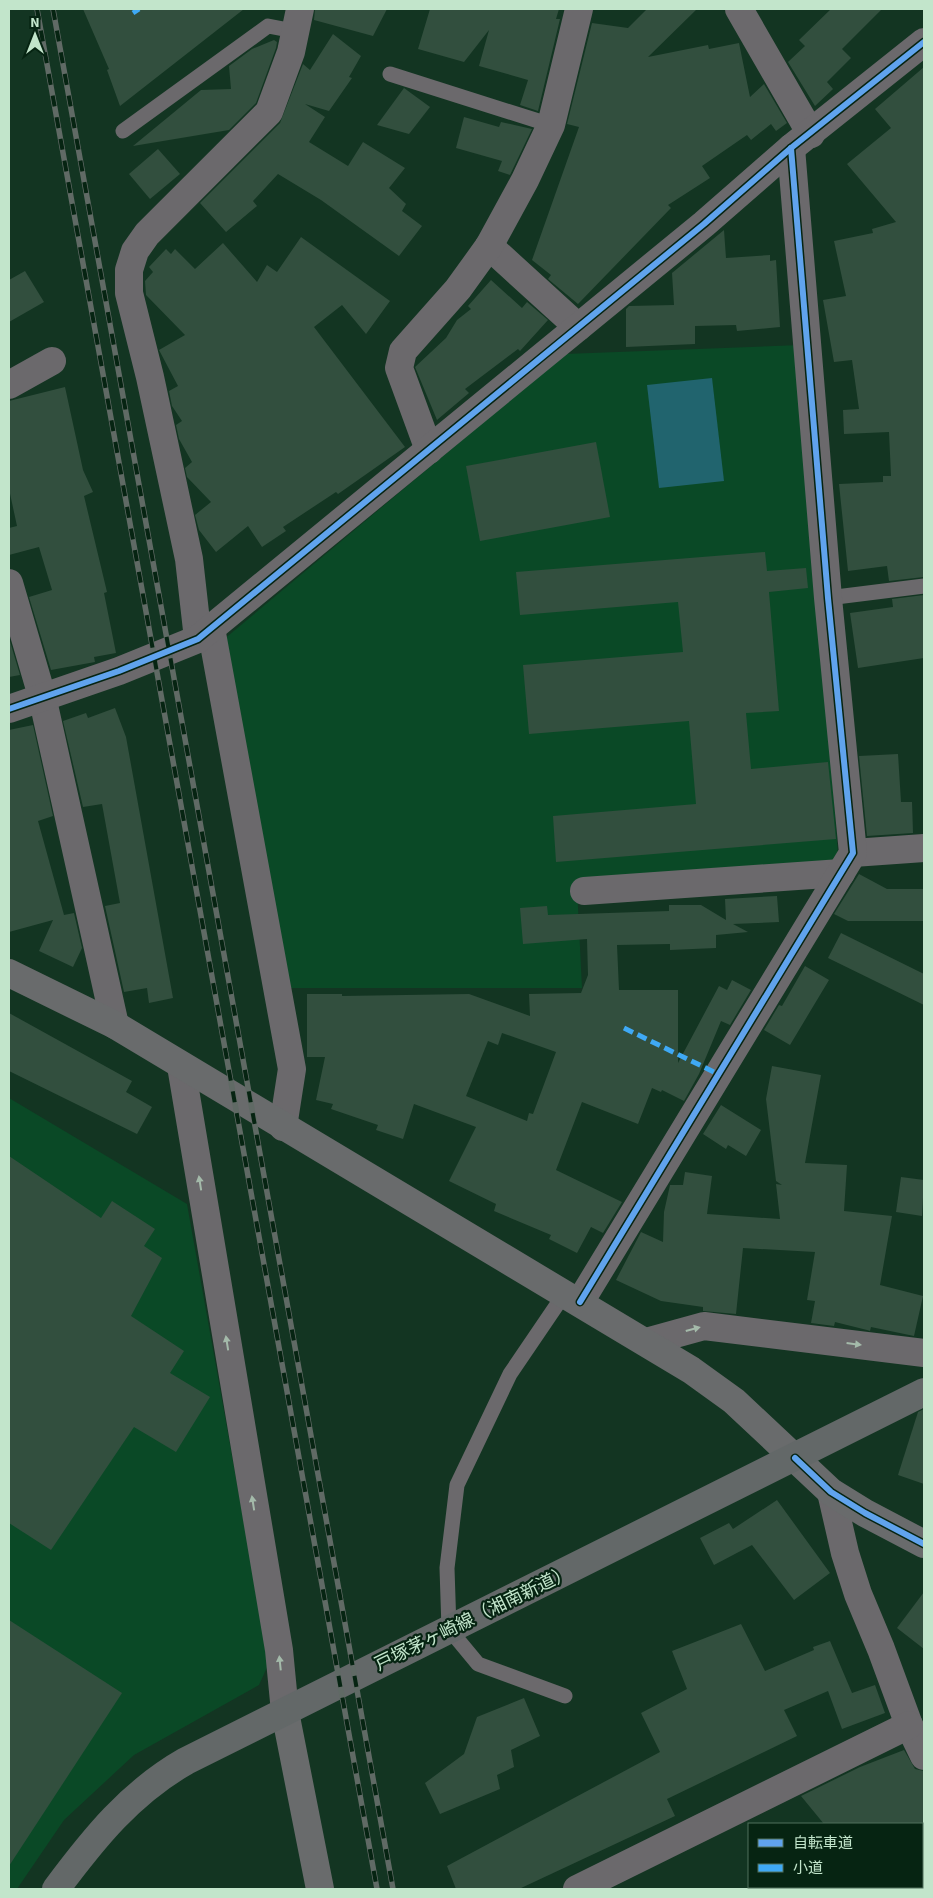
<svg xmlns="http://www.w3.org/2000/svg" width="933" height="1898" viewBox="0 0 933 1898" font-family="'Source Sans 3','Noto Sans JP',sans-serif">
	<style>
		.built { fill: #0a4926 }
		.water { fill: #21646e }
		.building { fill: #324f3e; fill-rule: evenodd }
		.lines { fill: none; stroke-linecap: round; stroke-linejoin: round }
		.lane { stroke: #6b696c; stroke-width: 15 }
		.street { stroke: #6b696c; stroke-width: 28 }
		.secondary { stroke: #696b6c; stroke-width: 28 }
		.primary { stroke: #636868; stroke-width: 28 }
		.rail-casing { stroke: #606a65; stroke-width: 5.5 }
		.rail { stroke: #062412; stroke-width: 4; stroke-dasharray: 11; stroke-linecap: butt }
		.quiet { stroke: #3fa9f5; stroke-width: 5; stroke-dasharray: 10 5; stroke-linecap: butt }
		.cycleway-casing { stroke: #062412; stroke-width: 9 }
		.cycleway { stroke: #60a3ed; stroke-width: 6 }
		.oneway { fill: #a4baaa }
		.labels { text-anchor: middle; stroke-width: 4.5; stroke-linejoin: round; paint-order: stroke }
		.street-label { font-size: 18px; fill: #c2e5cb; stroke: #062412 }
	</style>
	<rect width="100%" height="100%" fill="#133522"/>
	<g class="built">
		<path d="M 800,345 L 838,855 L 833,865 L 577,887 L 582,988 L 287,988 L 223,640 L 565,354 Z"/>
		<path d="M 9,1098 L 187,1204 L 269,1663 L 259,1685 L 134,1755 L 64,1820 L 17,1889 L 9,1889 Z"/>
	</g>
	<path class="water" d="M 712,378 L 724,481 L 659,488 L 647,385 Z"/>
	<g class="building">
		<path d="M 83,9 L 244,9 L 120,106 L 107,70 L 109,69 Z"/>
		<path d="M 315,9 L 387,9 L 373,36 L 314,20 Z"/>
		<path d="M 430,9 L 559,9 L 556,19 L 560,19 L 538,111 L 520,105 L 528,80 L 479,66 L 489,30 L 464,62 L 418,49 Z"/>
		<path d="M 647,9 L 697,9 L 648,57 L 708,45 L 709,49 L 739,43 L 750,97 L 764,84 L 787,123 L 776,131 L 771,124 L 751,140 L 747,135 L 702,166 L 710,178 L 668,205 L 671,208 L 578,304 L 548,279 L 551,275 L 532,260 L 579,127 L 567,124 L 592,23 L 628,28 Z"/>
		<path d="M 831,9 L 882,9 L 842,49 L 851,58 L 827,82 L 833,89 L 815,106 L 788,62 L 805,46 L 799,40 Z"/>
		<path d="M 333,34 L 361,56 L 349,77 L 352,78 L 329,111 L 305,104 L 325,117 L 309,142 L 348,166 L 363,142 L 405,168 L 389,188 L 406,204 L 402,211 L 422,226 L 399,256 L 321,200 L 278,174 L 253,201 L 257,206 L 226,232 L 200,203 L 280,123 L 303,64 L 310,70 Z"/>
		<path d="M 274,40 L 277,42 L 276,48 L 256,103 L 229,130 L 133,146 L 201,90 L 231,89 L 229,66 L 252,49 Z"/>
		<path d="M 924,67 L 924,577 L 889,581 L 887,566 L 848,571 L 839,484 L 883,482 L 883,476 L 891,476 L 889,432 L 844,434 L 843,410 L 859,409 L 852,360 L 834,362 L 823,300 L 846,296 L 834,241 L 873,233 L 872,229 L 896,222 L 847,164 L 891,128 L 875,109 Z"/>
		<path d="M 404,88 L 430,107 L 409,134 L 377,125 Z"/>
		<path d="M 464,117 L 499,127 L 501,122 L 532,129 L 510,175 L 498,171 L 502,161 L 456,148 Z"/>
		<path d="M 158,149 L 180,174 L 150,199 L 129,174 Z"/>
		<path d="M 724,230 L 726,258 L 770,255 L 770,261 L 776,260 L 780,327 L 737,331 L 736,325 L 695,326 L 695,344 L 626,347 L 626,309 L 629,306 L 674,305 L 672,273 Z"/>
		<path d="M 301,237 L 390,301 L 366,334 L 342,305 L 314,327 L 405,447 L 338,494 L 336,492 L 283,527 L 286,531 L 262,547 L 248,526 L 216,552 L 199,530 L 195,515 L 211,502 L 187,477 L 185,468 L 192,462 L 179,439 L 176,425 L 182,421 L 172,406 L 169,391 L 178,386 L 159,350 L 185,335 L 146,295 L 145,281 L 153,272 L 149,267 L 166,249 L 171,254 L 175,249 L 195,269 L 223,243 L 257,282 L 267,265 L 277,272 Z"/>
		<path d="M 25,271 L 44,302 L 9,322 L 9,280 Z"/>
		<path d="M 491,280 L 522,308 L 527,302 L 548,320 L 520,351 L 518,349 L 465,389 L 469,393 L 437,420 L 415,367 L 446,338 L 457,320 L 471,309 L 468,306 Z"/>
		<path d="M 65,387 L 83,470 L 93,492 L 84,496 L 107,592 L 104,593 L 116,653 L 94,657 L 95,662 L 51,670 L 29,597 L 52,590 L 39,547 L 9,555 L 9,528 L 17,526 L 9,489 L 9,401 Z"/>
		<path d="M 596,442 L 610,517 L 480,541 L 466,466 Z"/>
		<path d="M 765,552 L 767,571 L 806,568 L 808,588 L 769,592 L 779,711 L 746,713 L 751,769 L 828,762 L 836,839 L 556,862 L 553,816 L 696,804 L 689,721 L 529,734 L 523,665 L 683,652 L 678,602 L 520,615 L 516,572 Z"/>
		<path d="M 924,595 L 924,658 L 858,668 L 850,613 L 893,607 L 892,599 Z"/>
		<path d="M 9,638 L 20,675 L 9,677 Z"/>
		<path d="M 115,708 L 126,737 L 173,998 L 149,1003 L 147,988 L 124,992 L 105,906 L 120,903 L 102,804 L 83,807 L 63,721 L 86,713 L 88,718 Z"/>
		<path d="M 33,725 L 53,816 L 38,821 L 64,915 L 74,913 L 82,948 L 73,967 L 39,951 L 53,920 L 9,932 L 9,730 Z"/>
		<path d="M 898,754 L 901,802 L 912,802 L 913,833 L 867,836 L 859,756 Z"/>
		<path d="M 859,874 L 887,889 L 924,889 L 924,921 L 848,921 L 834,914 Z"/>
		<path d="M 777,896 L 779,922 L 733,924 L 748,932 L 716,935 L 716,948 L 670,950 L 670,944 L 617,945 L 619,990 L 678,990 L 678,1063 L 719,986 L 727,990 L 732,980 L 751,990 L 730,1025 L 721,1021 L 699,1074 L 684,1101 L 662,1090 L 661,1092 L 652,1088 L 638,1124 L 582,1102 L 556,1170 L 622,1202 L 603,1233 L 591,1227 L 577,1253 L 549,1239 L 551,1235 L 494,1211 L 496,1204 L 449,1181 L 476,1127 L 414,1104 L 403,1139 L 376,1130 L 378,1125 L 331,1109 L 333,1104 L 316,1100 L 325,1057 L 307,1057 L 307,994 L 342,994 L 342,996 L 469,994 L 530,1016 L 529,994 L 581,993 L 588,975 L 587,939 L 523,944 L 520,908 L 547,906 L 548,915 L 669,911 L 669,905 L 701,905 L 726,920 L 725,899 ZM 502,1033 L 556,1052 L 533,1114 L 529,1113 L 527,1121 L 466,1096 L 488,1041 L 498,1045 Z"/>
		<path d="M 841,933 L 924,974 L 924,1005 L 828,958 Z"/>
		<path d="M 805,966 L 829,980 L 790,1045 L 764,1030 L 779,1005 L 782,1006 Z"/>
		<path d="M 9,1013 L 132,1081 L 126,1092 L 152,1107 L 137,1134 L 9,1071 Z"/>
		<path d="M 772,1066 L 821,1075 L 805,1163 L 847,1165 L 844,1211 L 892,1216 L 880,1285 L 923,1296 L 914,1336 L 871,1327 L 870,1331 L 867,1330 L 835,1322 L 834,1326 L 811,1323 L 815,1301 L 807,1300 L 815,1252 L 743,1248 L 736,1314 L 703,1311 L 703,1307 L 661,1301 L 616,1280 L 641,1232 L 663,1242 L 664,1212 L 670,1185 L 683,1185 L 685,1172 L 712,1176 L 707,1214 L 780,1219 L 776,1184 L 782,1185 L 776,1181 L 766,1099 Z"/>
		<path d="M 721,1105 L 761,1130 L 746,1156 L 728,1145 L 726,1149 L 703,1134 Z"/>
		<path d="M 9,1156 L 101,1218 L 112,1201 L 155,1229 L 144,1246 L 162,1258 L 131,1316 L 184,1351 L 170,1373 L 210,1397 L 176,1452 L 134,1427 L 51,1550 L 9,1523 Z"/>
		<path d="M 901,1177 L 924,1180 L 922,1216 L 896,1212 Z"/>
		<path d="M 924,1409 L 924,1484 L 898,1475 L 918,1412 Z"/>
		<path d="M 777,1500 L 830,1573 L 794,1600 L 752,1545 L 714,1565 L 700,1538 L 729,1523 L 733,1529 Z"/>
		<path d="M 924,1592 L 924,1649 L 897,1628 Z"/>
		<path d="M 9,1620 L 122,1693 L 9,1866 Z"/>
		<path d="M 741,1624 L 765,1671 L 814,1650 L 813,1647 L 830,1641 L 852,1693 L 875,1685 L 885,1713 L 842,1729 L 828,1691 L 784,1710 L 797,1736 L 667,1799 L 675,1816 L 519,1889 L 456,1889 L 447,1866 L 660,1752 L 641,1713 L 687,1689 L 672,1651 Z"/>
		<path d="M 524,1698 L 540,1736 L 511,1750 L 514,1767 L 497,1775 L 500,1789 L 440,1814 L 425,1783 L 464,1754 L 477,1717 Z"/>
		<path d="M 904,1750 L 915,1769 L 924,1771 L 924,1824 L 824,1824 L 801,1796 L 860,1767 Z"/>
	</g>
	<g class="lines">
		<g class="lane">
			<path d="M 390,74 L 551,125"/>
			<path d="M 123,131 L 268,26 L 294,31"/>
			<path d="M 828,598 L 924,586"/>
			<path d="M 565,1293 L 510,1374 L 457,1485 L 447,1568 L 449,1629 L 478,1664 L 565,1696"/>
		</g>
		<g class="street">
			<path d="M 739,9 L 811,134"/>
			<path d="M 489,246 L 578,327"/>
			<path d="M 9,385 L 52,361"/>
			<path d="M 429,450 L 399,368 L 403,351 L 458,289 L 489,246 L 525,180 L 551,125 L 579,9"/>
			<path d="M 9,583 L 42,696 L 115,1025"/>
			<path d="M 211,628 L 292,1069 L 283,1127"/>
			<path d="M 198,639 L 189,559 L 150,377 L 129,293 L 129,270 L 135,251 L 147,234 L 269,112 L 291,52 L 300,9"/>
			<path d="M 9,709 L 119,671 L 198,639 L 704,224 L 791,148 L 924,42"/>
			<path d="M 853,853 L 924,848"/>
			<path d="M 584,891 L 841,873"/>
			<path d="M 181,1066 L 279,1650 L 285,1712"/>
			<path d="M 580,1302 L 853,853 L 828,598 L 791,148"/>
			<path d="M 646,1342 L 704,1326 L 924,1353"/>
			<path d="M 831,1492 L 845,1553 L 858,1594 L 881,1649 L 909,1725 L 924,1756"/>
			<path d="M 577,1889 L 909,1725"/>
		</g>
		<g class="secondary">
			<path d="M 9,973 L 115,1025 L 691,1370 L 734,1401 L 831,1492 L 865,1513 L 924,1544"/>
			<path d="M 285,1712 L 320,1889"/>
		</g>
		<path class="primary" d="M 56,1889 C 94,1838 130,1793 186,1761 L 924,1392"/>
		<g class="rail-casing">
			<g id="rail">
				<path d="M 37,9 L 377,1889"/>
				<path d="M 53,9 L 393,1889"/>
			</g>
		</g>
		<use href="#rail" class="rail"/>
		<g class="quiet">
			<path d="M 133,13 L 139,9"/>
			<path d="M 624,1028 L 718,1074"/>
		</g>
		<g class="cycleway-casing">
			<g id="cycleway">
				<path d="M 9,709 L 119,671 L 198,639 L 704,224 L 791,148 L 924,42"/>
				<path d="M 580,1302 L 853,853 L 828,598 L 791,148"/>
				<path d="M 795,1458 L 831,1492 L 865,1513 L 924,1544"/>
			</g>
		</g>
		<use href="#cycleway" class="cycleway"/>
	</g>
	<defs><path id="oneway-solid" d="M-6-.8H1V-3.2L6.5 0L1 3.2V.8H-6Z" transform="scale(1.25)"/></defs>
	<g class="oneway">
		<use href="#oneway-solid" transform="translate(200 1183) rotate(-99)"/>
		<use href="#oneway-solid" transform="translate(693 1329) rotate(-15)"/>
		<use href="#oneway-solid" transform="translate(227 1343) rotate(-99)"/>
		<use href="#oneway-solid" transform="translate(854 1344) rotate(7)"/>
		<use href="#oneway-solid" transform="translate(253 1503) rotate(-99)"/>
		<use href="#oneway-solid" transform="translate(280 1663) rotate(-96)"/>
	</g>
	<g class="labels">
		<g class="street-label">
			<text transform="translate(473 1618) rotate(-26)" y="6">戸塚茅ヶ崎線（湘南新道）</text>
		</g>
	</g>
	<rect width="933" height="1898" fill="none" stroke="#c2e5cb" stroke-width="20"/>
	<rect x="748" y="1823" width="175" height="65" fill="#062412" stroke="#51715c"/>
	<rect x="758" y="1839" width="25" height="8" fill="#60a3ed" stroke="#51715c"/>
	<text x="793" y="1848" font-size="15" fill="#c2e5cb">自転車道</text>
	<rect x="758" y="1864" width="25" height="8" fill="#3fa9f5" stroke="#51715c"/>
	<text x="793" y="1873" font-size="15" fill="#c2e5cb">小道</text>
	<g transform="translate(35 35)" stroke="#062412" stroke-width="4" paint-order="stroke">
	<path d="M0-4L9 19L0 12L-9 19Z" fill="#c2e5cb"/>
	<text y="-8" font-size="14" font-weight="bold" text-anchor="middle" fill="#c2e5cb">N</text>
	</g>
</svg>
